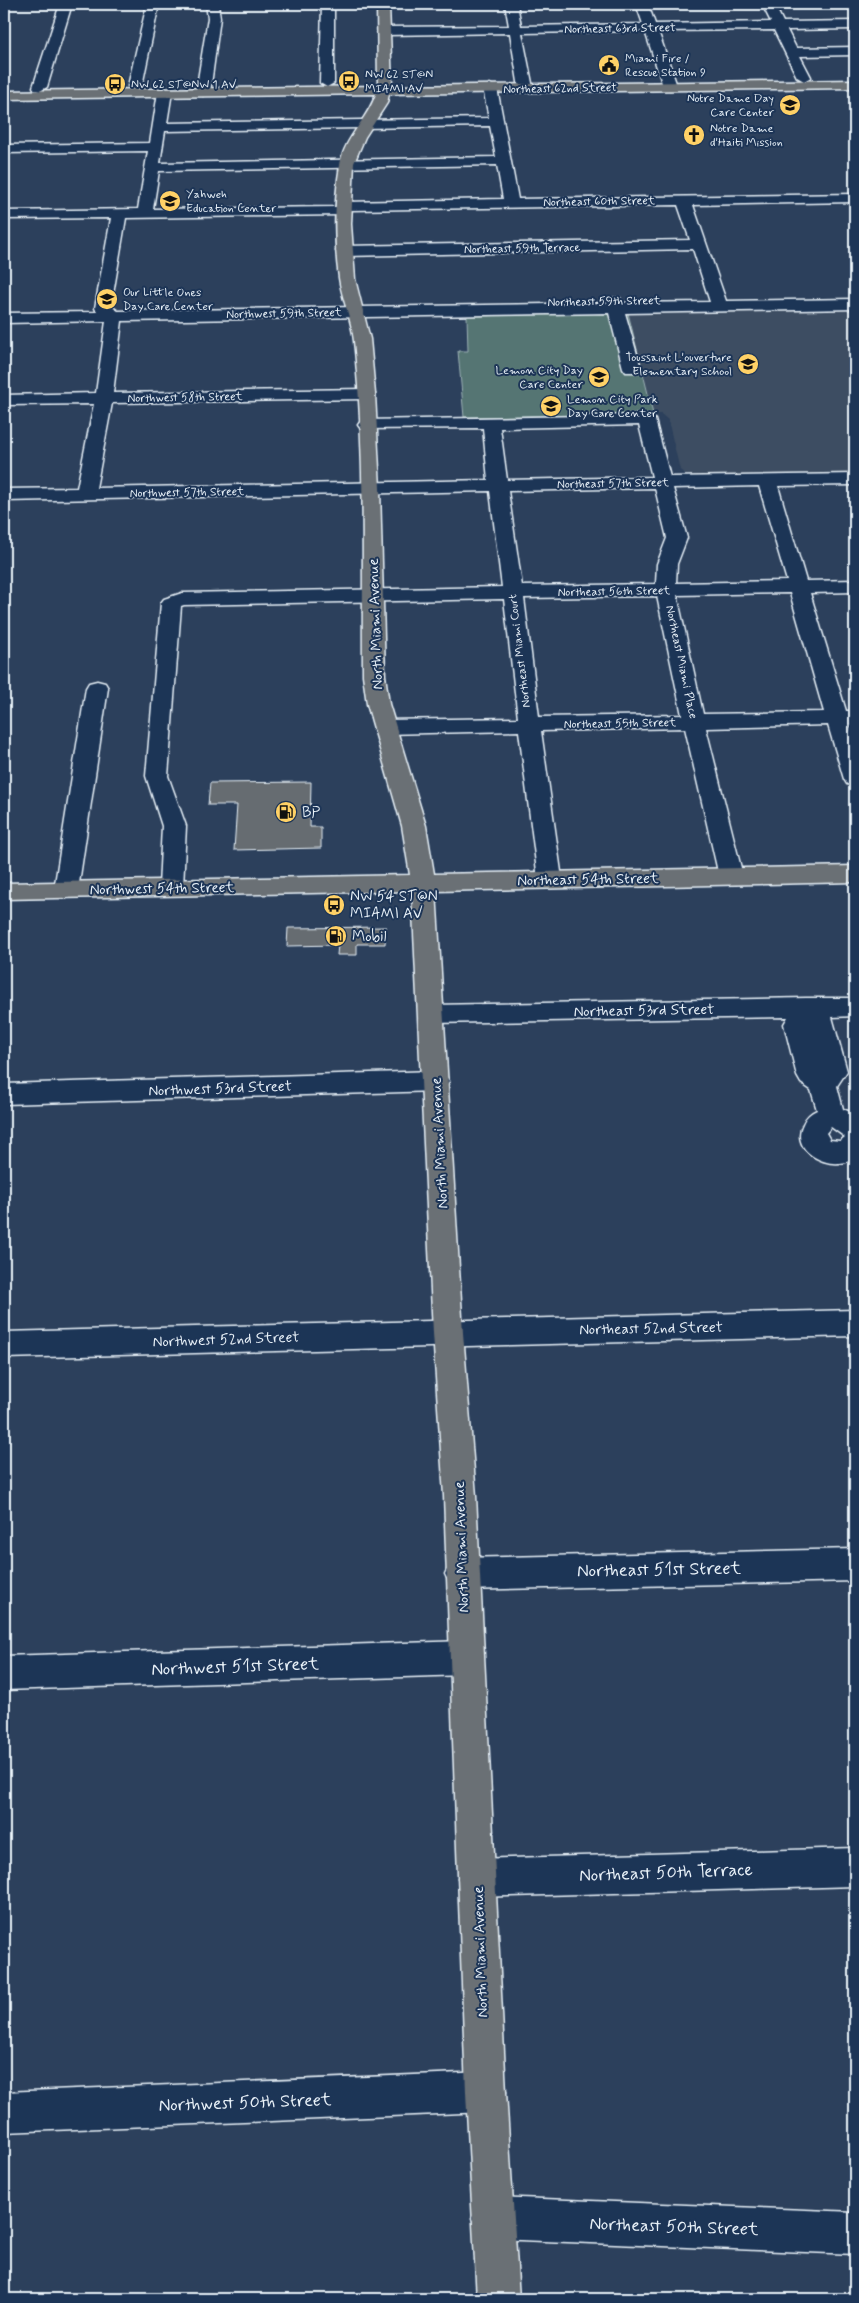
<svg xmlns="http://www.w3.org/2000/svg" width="859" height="2303" viewBox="0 0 859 2303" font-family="Mynerve,sans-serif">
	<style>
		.built { fill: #3d4d62 }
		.green { fill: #547473; stroke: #9eb2b6 }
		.building { fill: #666c71; stroke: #e8f1f8 }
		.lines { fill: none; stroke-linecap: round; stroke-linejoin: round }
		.minor-casing { stroke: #e8f1f8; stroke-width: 3 }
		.major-casing { stroke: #e8f1f8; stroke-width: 3 }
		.minor { fill: #1d3557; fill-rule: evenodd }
		.major { fill: #6a7074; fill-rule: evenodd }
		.labels { text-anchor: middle; stroke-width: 4; stroke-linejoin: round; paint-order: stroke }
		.far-street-label { font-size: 12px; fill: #e8f1f8; stroke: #1d3557 }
		.far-poi-label { font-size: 12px; fill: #e8f1f8; stroke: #1d3557; text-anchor: start }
		.street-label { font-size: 15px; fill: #e8f1f8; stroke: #1d3557 }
		.poi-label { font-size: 15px; fill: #e8f1f8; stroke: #1d3557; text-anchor: start }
		.near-street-label { font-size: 18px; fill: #e8f1f8; stroke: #1d3557 }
	</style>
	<rect width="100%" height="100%" fill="#2c405c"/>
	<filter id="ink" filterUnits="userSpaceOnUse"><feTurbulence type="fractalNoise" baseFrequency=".02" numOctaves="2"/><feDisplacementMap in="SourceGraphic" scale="10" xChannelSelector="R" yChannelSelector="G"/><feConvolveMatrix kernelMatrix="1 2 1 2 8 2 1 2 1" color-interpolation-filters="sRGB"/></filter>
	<g filter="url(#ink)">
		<path class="built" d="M 855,310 L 855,474 L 696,477 L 685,474 L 680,470 L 668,420 L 661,414 L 653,414 L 628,313 Z"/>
		<path class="green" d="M 628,313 L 653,414 L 464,417 L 458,351 L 468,351 L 467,316 Z"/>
		<g class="building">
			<path d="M 311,782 L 310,827 L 321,827 L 321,848 L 234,850 L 237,805 L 208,805 L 210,783 Z"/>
			<path d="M 386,927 L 385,944 L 357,944 L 357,955 L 337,955 L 338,945 L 287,946 L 288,928 Z"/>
		</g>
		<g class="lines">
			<g class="minor-casing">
				<g id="minor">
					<path d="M 60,4 L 72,4 L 47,87 L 40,91 L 35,90 L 33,87 Z"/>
					<path d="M 147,4 L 159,4 L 142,86 L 135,90 L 128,86 Z"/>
					<path d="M 206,4 L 218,4 L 220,18 L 210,92 L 203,96 L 196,92 L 208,18 Z"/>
					<path d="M 322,4 L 334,4 L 334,83 L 327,87 L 320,83 Z"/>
					<path d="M 505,4 L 517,4 L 521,26 L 643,24 L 636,4 L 648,4 L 655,24 L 771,22 L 762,4 L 774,4 L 783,22 L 855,21 L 855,29 L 787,30 L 796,48 L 855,47 L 855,55 L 800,56 L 811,77 L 804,81 L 797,77 L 774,30 L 658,31 L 677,86 L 670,90 L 663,86 L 645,31 L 522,33 L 533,88 L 526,92 L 519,88 L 510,33 L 385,35 L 379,31 L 385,27 L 509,26 Z"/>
					<path d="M 490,84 L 497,88 L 518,199 L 855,194 L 855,202 L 693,205 L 726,301 L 855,299 L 855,309 L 625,313 L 641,368 L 638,372 L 626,372 L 623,368 L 609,313 L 122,321 L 113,393 L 366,389 L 372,390 L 375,394 L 372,398 L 366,399 L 112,403 L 96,488 L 488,480 L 483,428 L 361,429 L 358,425 L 361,421 L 367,420 L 646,415 L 652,416 L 655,420 L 670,477 L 855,474 L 855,485 L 778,486 L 806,581 L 855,580 L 855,592 L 810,593 L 846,711 L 855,711 L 855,725 L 850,725 L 855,743 L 855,786 L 847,784 L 844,779 L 828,725 L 706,728 L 743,876 L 739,882 L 731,884 L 723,882 L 719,876 L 685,728 L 541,731 L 562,879 L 558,885 L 550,887 L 542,885 L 538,879 L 519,731 L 385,734 L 377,732 L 374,727 L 377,722 L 385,720 L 518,718 L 504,599 L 184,605 L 181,606 L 168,776 L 186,826 L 183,887 L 179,893 L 171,895 L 163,893 L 159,887 L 162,826 L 146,776 L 161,603 L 164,599 L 182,593 L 502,587 L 490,491 L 4,501 L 4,489 L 77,488 L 94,404 L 4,405 L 4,395 L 96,393 L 106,321 L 4,323 L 4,313 L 97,312 L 95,308 L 111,218 L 4,219 L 4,211 L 138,209 L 148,151 L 4,153 L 4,145 L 150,143 L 158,92 L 165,88 L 172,92 L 167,123 L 489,118 L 483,88 ZM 490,126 L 496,157 L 160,163 L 165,131 ZM 497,165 L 503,199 L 344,202 L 339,203 L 337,207 L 153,209 L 159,171 ZM 678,205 L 690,240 L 344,246 L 339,248 L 336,251 L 339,254 L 344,256 L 693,249 L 710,302 L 623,303 L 620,298 L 608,298 L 607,303 L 118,311 L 111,306 L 126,218 L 343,215 L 348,214 L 350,210 ZM 639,425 L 652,477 L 507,480 L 500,428 ZM 759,486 L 787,581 L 676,583 L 677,564 L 687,538 L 673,488 ZM 655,488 L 667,538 L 657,564 L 656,584 L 522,586 L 508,491 ZM 790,593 L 824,712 L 703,714 L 677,595 ZM 657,596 L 682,715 L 539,717 L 524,598 Z"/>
					<path d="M 97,681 L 105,683 L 108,688 L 78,890 L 74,896 L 66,898 L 58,896 L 54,890 L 86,688 L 89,683 Z"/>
					<path d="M 806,998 L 855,998 L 855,1016 L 832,1017 L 847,1071 L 837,1086 L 843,1109 L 855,1114 L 855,1159 C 850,1160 845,1163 840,1163 C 818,1165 791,1147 803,1124 C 806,1117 810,1113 817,1110 L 811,1090 L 801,1083 L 797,1076 L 784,1024 L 788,1017 L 432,1023 L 423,1021 L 419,1014 L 423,1007 L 432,1005 ZM 831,1127 L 845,1137 L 840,1141 L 830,1140 L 826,1133 Z"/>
					<path d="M 436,1071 L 445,1074 L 449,1081 L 445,1088 L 436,1091 L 4,1104 L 4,1084 Z"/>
					<path d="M 855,1310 L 855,1336 L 4,1358 L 4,1332 Z"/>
					<path d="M 855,1549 L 855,1581 L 462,1590 L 450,1585 L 445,1574 L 450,1563 L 462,1558 Z"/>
					<path d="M 466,1641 L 478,1646 L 483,1658 L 478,1670 L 466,1675 L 4,1690 L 4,1656 Z"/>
					<path d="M 855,1848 L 855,1886 L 477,1897 L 464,1891 L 458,1878 L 464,1865 L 477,1859 Z"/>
					<path d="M 486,2072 L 500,2078 L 506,2092 L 500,2106 L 486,2112 L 4,2132 L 4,2092 Z"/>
					<path d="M 493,2197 L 855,2212 L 855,2254 L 493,2239 L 478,2233 L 472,2218 L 478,2203 Z"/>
				</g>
			</g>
			<g class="major-casing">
				<path id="major" d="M 377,4 L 389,4 L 392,86 L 855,80 L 855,88 L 389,94 L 387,103 L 365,137 L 354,163 L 351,224 L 355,279 L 370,339 L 375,394 L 380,488 L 385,675 L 389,704 L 426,826 L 434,874 L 855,866 L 855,882 L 436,891 L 463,1333 L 476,1496 L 506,2092 L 519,2299 L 477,2299 L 466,2092 L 444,1496 L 433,1333 L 412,891 L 4,899 L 4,883 L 410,875 L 402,826 L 367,704 L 363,675 C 362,564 366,452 354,341 C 352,320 342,299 339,278 C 334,242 334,201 340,165 C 344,138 368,119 376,94 L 4,99 L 4,91 L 378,86 Z"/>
			</g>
			<use href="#minor" class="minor"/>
			<use href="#major" class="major"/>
		</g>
	</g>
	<defs>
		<g id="civic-disc" transform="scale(1.125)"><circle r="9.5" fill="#ffd166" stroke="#1d3557"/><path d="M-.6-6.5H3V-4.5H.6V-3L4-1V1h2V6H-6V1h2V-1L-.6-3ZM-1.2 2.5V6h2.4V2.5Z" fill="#111"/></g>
		<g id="bus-disc" transform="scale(1.125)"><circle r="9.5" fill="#ffd166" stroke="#1d3557"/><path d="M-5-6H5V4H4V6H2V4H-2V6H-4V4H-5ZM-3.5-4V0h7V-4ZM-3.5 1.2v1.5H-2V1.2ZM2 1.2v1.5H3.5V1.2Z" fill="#111"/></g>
		<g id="school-disc" transform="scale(1.125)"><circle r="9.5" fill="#ffd166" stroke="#1d3557"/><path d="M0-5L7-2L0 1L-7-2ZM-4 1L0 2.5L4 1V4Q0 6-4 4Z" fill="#111"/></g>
		<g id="church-disc" transform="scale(1.125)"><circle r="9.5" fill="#ffd166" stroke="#1d3557"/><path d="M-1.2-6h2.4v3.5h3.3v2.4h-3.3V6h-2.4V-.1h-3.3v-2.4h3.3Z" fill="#111"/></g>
		<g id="fuel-disc" transform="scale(1.125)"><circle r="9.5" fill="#ffd166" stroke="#1d3557"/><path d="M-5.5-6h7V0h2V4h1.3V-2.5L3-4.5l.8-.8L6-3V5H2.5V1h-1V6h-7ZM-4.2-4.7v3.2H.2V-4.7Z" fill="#111"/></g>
	</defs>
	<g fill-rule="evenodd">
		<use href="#civic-disc" x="609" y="65"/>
		<use href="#bus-disc" x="349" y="81"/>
		<use href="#bus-disc" x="115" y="84"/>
		<use href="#school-disc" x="790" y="105"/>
		<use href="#church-disc" x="694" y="135"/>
		<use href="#school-disc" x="170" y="201"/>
		<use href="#school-disc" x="107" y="299"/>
		<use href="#school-disc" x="748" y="364"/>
		<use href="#school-disc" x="599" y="377"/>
		<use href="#school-disc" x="551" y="406"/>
		<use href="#fuel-disc" x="286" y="812"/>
		<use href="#bus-disc" x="334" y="905"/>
		<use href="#fuel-disc" x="336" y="936"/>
	</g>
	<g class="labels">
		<g class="far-street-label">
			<text transform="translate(620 28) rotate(-1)" y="4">Northeast 63rd Street</text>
			<text transform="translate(560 88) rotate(-1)" y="4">Northeast 62nd Street</text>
			<text transform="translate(599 201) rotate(-1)" y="4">Northeast 60th Street</text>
			<text transform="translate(522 248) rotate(-1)" y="4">Northeast 59th Terrace</text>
			<text transform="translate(604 301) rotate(-1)" y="4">Northeast 59th Street</text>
			<text transform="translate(284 313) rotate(-1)" y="4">Northwest 59th Street</text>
			<text transform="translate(185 397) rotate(-1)" y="4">Northwest 58th Street</text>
			<text transform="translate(613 483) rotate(-1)" y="4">Northeast 57th Street</text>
			<text transform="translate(187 492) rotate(-1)" y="4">Northwest 57th Street</text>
			<text transform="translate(614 591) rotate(-1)" y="4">Northeast 56th Street</text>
			<text transform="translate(519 651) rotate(-97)" y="4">Northeast Miami Court</text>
			<text transform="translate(682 662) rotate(78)" y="4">Northeast Miami Place</text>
			<text transform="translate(620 723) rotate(-1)" y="4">Northeast 55th Street</text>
		</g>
		<g class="far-poi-label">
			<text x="625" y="62">Miami Fire /<tspan x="625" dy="14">Rescue Station 9</tspan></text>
			<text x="365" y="78">NW 62 ST@N<tspan x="365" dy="14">MIAMI AV</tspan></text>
			<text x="131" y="88">NW 62 ST@NW 1 AV</text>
			<text x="774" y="102" text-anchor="end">Notre Dame Day<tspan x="774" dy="14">Care Center</tspan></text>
			<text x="710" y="132">Notre Dame<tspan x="710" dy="14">d'Haiti Mission</tspan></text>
			<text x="186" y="198">Yahweh<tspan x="186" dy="14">Education Center</tspan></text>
			<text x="123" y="296">Our Little Ones<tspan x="123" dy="14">Day Care Center</tspan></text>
			<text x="732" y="361" text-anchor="end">Toussaint L'ouverture<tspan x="732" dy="14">Elementary School</tspan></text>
			<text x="583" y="374" text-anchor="end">Lemon City Day<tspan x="583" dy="14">Care Center</tspan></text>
			<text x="567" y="403">Lemon City Park<tspan x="567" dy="14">Day Care Center</tspan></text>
		</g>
		<g class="street-label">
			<text transform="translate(375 624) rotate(-92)" y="5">North Miami Avenue</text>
			<text transform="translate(588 879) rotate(-1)" y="5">Northeast 54th Street</text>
			<text transform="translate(162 888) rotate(-1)" y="5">Northwest 54th Street</text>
			<text transform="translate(644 1010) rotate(-1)" y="5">Northeast 53rd Street</text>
			<text transform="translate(220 1088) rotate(-2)" y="5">Northwest 53rd Street</text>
			<text transform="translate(439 1143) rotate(-93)" y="5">North Miami Avenue</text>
			<text transform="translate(651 1328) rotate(-1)" y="5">Northeast 52nd Street</text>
			<text transform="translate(226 1339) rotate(-2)" y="5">Northwest 52nd Street</text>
			<text transform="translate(461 1547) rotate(-92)" y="5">North Miami Avenue</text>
			<text transform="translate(480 1952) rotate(-92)" y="5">North Miami Avenue</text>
		</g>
		<g class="poi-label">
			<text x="302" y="817">BP</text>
			<text x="350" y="901">NW 54 ST@N<tspan x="350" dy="17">MIAMI AV</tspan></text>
			<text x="352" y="941">Mobil</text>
		</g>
		<g class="near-street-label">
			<text transform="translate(659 1569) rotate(-1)" y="6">Northeast 51st Street</text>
			<text transform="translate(235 1666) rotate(-2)" y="6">Northwest 51st Street</text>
			<text transform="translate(666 1872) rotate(-2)" y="6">Northeast 50th Terrace</text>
			<text transform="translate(245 2102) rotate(-2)" y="6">Northwest 50th Street</text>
			<text transform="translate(674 2226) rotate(2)" y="6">Northeast 50th Street</text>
		</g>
	</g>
	<rect width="859" height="2303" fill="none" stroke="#1d3557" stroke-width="20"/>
	<rect x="10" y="10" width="839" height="2283" fill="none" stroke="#e8f1f8" stroke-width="2" filter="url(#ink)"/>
</svg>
